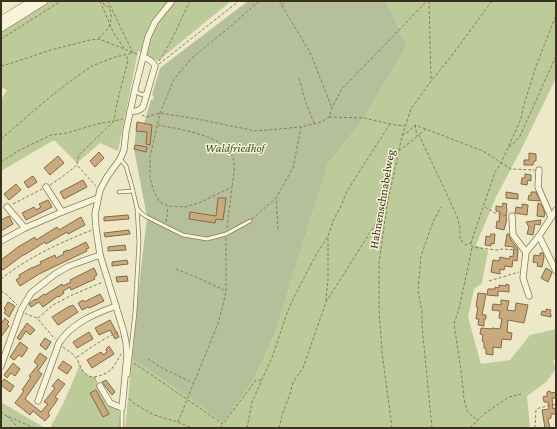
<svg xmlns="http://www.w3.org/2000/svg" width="557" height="429" viewBox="0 0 557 429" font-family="'Crimson Pro',serif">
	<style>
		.green { fill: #bdcb9b }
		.cemetery { fill: #b5c09a }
		.building { fill: #c9aa7f; stroke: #866944 }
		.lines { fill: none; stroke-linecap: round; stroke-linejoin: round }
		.service-casing { stroke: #887b5d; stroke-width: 4.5 }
		.minor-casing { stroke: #887b5d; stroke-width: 7 }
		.tertiary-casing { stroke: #887b5d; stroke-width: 8 }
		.path { stroke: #887b5d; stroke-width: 1; stroke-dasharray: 3 2; stroke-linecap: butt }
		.service { stroke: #f8f4da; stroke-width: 3 }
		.minor { stroke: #f8f4da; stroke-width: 5.5 }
		.tertiary { stroke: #f8f4da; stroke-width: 7 }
		.labels { text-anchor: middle; stroke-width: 3; stroke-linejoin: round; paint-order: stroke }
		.park-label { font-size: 12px; font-style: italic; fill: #415428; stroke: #f4f1d7 }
		.street-label { font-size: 12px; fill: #393020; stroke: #f4f1d7 }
	</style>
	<rect width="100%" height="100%" fill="#ede8c7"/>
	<g class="green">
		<path d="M 49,1 L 231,1 L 158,61 L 150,56 L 138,51 L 118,151 L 100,143 L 77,163 L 54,140 L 1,171 L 1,100 L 7,90 L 1,87 L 1,31 Z"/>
		<path d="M 386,1 L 556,1 L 556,78 L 521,150 L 496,197 L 476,245 L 488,251 L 482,283 L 474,289 L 468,317 L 481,364 L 510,360 L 530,335 L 556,329 L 556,360 L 553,360 L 556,369 L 546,382 L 527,396 L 530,428 L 125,428 L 132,359 L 188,397 L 223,421 L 253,381 L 274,336 L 328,164 L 364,118 L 407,46 Z"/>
		<path d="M 76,358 C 81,367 82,375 94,377 L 110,403 L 119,411 L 121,428 L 50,428 L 64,402 L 79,367 Z"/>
		<path d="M 1,402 L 45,428 L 1,428 Z"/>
	</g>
	<path class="cemetery" d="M 248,1 L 386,1 L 407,46 L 364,118 L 328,164 L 274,336 L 253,381 L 223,422 L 188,397 L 132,359 L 140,278 L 147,217 L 134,149 L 137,122 L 144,123 L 151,100 L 153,100 L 154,96 L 152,95 L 160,68 Z"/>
	<g class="building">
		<path d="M 137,122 L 152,125 L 150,145 L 146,144 L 147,132 L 136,131 Z"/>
		<path d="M 135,145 L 147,147 L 146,152 L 134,149 Z"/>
		<path d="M 99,152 L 104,158 L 95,167 L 90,161 Z"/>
		<path d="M 529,153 L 536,154 L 536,161 L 534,161 L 533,165 L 524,165 L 524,160 L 529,160 Z"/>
		<path d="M 58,156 L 64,163 L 50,175 L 44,168 Z"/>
		<path d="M 525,174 L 531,175 L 531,181 L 528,180 L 527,185 L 521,184 L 522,178 L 525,178 Z"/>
		<path d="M 33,176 L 37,182 L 28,188 L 24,182 Z"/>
		<path d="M 83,180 L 87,187 L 64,199 L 60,192 Z"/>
		<path d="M 16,184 L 21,190 L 9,200 L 4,194 Z"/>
		<path d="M 506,192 L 518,194 L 518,199 L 506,198 Z"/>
		<path d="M 531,192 L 536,192 L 540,201 L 528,200 L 529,195 L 531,196 Z"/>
		<path d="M 218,198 L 226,198 L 223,220 L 216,219 L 215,223 L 189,219 L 190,212 L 216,216 Z"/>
		<path d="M 48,200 L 52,207 L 26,220 L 22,213 L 34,207 L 36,210 L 41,207 L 39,204 Z"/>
		<path d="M 503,203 L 507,204 L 506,207 L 507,208 L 506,219 L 507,219 L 504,230 L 496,228 L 497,221 L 499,222 L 500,212 L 496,211 L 496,206 L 502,207 Z"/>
		<path d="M 538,203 L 541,204 L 545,213 L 544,217 L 537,216 Z"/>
		<path d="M 522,204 L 528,205 L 527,215 L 515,213 L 516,207 L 522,208 Z"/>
		<path d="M 128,215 L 129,219 L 104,221 L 104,217 Z"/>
		<path d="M 9,216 L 13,224 L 1,231 L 1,220 Z"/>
		<path d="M 81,217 L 85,225 L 68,234 L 67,232 L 46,244 L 45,242 L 24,255 L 23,255 L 3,270 L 1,267 L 1,260 L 18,247 L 35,237 L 36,240 L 57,227 L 59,230 Z"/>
		<path d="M 541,220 L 540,225 L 535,224 L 533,235 L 527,234 L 529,227 L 526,222 Z"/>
		<path d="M 129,230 L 130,234 L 105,237 L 104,233 Z"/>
		<path d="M 491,234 L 495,234 L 494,244 L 491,243 L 491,246 L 485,245 L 486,236 L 490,237 Z"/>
		<path d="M 507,234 L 509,234 L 511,240 L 518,249 L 517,261 L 513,260 L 512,267 L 505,266 L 504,270 L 500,269 L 500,274 L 491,272 L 493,260 L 499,261 L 500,257 L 509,259 L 510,256 L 513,257 L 514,247 L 505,246 Z"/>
		<path d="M 86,242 L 89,248 L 86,249 L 87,251 L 39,274 L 20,286 L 16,280 L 20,277 L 19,275 L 31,268 L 32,268 L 41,264 L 40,262 L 55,255 L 56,258 L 64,254 L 63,252 L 68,250 L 68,251 Z"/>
		<path d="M 125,245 L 126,250 L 108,251 L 108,247 Z"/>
		<path d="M 540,253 L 543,253 L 544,257 L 542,267 L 537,266 L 538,263 L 533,262 L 534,255 L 540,256 Z"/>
		<path d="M 127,260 L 128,264 L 112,266 L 112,262 Z"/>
		<path d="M 94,268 L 97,275 L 94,277 L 95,279 L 71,290 L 70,287 L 63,291 L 64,293 L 59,297 L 58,296 L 43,307 L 39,302 L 31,307 L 29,304 L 35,299 L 36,300 L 44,294 L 45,295 L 62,284 L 63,286 L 71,282 L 70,280 Z"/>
		<path d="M 546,268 L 551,271 L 552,273 L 548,282 L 541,278 Z"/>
		<path d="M 127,276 L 128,281 L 117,282 L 116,277 Z"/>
		<path d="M 506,284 L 509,285 L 509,292 L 498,291 L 498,296 L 487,295 L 488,289 L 495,289 L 495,287 L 499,288 L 499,285 L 506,286 Z"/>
		<path d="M 478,293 L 486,294 L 482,315 L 486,315 L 486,319 L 484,319 L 484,326 L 478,325 L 479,319 L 476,319 L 478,307 L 476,307 Z"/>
		<path d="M 100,294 L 104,301 L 89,308 L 88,307 L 82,310 L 78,303 L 83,300 L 84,302 Z"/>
		<path d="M 501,300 L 509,301 L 507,310 L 515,311 L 516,303 L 528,305 L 524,323 L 508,320 L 507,332 L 512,333 L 511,340 L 502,339 L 501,348 L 493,347 L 493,355 L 486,354 L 486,349 L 484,348 L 484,342 L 482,341 L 483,335 L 480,334 L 481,328 L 492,329 L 492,328 L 500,329 L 502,319 L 499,318 L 500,311 L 492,310 L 493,304 L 501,305 Z"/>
		<path d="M 8,302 L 15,306 L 9,317 L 4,313 L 6,310 L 4,309 Z"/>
		<path d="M 73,305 L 78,312 L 58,325 L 52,317 L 68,307 Z"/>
		<path d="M 546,309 L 551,310 L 550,313 L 551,314 L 551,317 L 541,315 L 542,311 L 546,312 Z"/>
		<path d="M 5,318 L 9,322 L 7,324 L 9,326 L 1,337 L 1,324 Z"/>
		<path d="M 110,320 L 119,337 L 115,339 L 110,330 L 99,335 L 95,328 Z"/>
		<path d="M 27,323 L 35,330 L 30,335 L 26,331 L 20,340 L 17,338 Z"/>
		<path d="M 89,332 L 93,339 L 77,348 L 73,342 Z"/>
		<path d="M 45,338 L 51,342 L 46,350 L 40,345 Z"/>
		<path d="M 20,342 L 28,348 L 22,357 L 19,355 L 14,360 L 10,357 Z"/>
		<path d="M 109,346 L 114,354 L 92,368 L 87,360 L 101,352 L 103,355 L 107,352 L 106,349 Z"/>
		<path d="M 40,353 L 47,358 L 38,371 L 42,374 L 25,399 L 41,412 L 48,404 L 44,402 L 55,388 L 52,386 L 58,379 L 65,384 L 55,397 L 58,399 L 48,413 L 50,415 L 45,421 L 33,411 L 30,415 L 15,403 L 24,391 L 22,390 L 31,377 L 29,376 L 38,365 L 34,362 Z"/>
		<path d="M 63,361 L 72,367 L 67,374 L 58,368 Z"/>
		<path d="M 13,363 L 20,369 L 15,376 L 11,373 L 7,378 L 4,375 Z"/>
		<path d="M 4,379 L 14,386 L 10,392 L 1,385 L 1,383 Z"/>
		<path d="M 106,380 L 115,392 L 112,395 L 102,382 Z"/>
		<path d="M 96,390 L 109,414 L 103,417 L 90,393 Z"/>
		<path d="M 550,391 L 551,393 L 556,392 L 556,398 L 552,398 L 553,409 L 556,408 L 556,414 L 551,414 L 551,418 L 548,419 L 550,428 L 545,428 L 542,410 L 549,409 L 548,402 L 544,402 L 543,397 L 547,396 L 547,392 Z"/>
	</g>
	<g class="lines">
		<g class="service-casing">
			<g id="service">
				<path d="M 136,91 C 138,94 143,96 146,93"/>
				<path d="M 120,159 L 126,166 L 131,183 L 137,208 L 139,242 L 135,312 L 128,375"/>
				<path d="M 119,192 L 133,191"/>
				<path d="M 137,208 L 141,213 L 147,217 L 183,235 L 207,239 L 226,234 L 250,221"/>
				<path d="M 122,408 L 122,428"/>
			</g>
		</g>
		<g class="minor-casing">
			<g id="minor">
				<path d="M 130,111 C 136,112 139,111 143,107 L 155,66 C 152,60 148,59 143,57"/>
				<path d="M 539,170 L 538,187 L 551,217"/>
				<path d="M 46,187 L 62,212"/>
				<path d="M 7,207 L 25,228"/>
				<path d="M 512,216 L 513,235 L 526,252"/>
				<path d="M 539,236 L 556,271"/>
				<path d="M 1,241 L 25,228 L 62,212 L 98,198"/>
				<path d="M 529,296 L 523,278 L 526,252 L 539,236 L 556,210"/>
				<path d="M 1,366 L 21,310 L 31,293 L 55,274 L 69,266 L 100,255"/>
				<path d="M 100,386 L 110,403 L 122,408 L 127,356 L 126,342 L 123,329 L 100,255 L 96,228 L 95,214 L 100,190 L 107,177 L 120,159 L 124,150 L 126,131 L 135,89 L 148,37 L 155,22 L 172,1"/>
				<path d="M 38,401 L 59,343 C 72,323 94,314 116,306"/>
			</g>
		</g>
		<g class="tertiary-casing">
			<g id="tertiary">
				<path d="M 1,20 L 32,1"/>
				<path d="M 1,28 L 44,1"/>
			</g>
		</g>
		<g class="path">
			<path d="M 100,1 L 113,32 L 124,48"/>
			<path d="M 279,1 L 310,52 L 332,108"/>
			<path d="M 429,1 L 431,80"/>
			<path d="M 282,5 L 286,1"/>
			<path d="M 99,38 C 101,35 103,34 106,31 C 112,25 112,14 109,7 L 104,5 L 103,1"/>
			<path d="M 1,39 L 61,1"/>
			<path d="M 159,61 L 170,43 L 190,1"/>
			<path d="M 159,64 L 239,1"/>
			<path d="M 1,66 L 12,63 L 51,50 L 90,40 L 99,39 L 137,54"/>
			<path d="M 299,78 L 306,103 L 314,123"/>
			<path d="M 142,115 L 146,117 L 160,113 L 197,119 L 256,131 L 301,127"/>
			<path d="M 329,117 L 364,118 L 390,124 L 404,126"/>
			<path d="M 158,125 C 179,129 231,136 234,162 C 235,169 233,180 232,187"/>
			<path d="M 415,125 L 417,136"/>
			<path d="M 420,134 L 426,129"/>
			<path d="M 402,135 L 408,132 L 415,125 L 483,151 L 511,169 L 535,170"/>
			<path d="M 1,139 L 50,97 L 69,82 L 92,66 L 115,57 L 133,53 L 108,1"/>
			<path d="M 509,147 L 513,144 L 520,136 L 556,56"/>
			<path d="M 399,151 L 419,135 L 457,216 L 460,229 L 460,239 L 466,245 L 471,243"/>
			<path d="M 1,162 L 18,151 L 51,135 L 67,133 L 97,124 L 114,121 L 116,107 L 128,60 L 126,55"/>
			<path d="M 77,164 L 79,155 L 114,121 L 123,119"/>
			<path d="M 50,185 L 62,177 L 77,165 L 96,186"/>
			<path d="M 13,204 L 42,189"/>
			<path d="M 485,207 L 495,213 L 508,216"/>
			<path d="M 252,219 L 275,199"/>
			<path d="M 166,222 L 168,207"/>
			<path d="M 227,228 L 232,187 L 199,203 L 185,207 L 168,206 L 160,202 L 154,192 L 150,178 L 150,157 L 160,113 L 174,79 L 193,57 L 231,26 L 259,1"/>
			<path d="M 278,229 L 276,198 L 293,168 L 301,127 L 321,122 L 329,117 L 332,108 L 341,90 L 427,1"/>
			<path d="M 472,248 L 459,309 L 454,324 L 461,370 L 464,399 L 467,411 L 472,416 L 478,420"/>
			<path d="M 518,250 L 502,249 L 499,250 L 496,250 L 472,247 L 471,243 L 495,172 L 501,163 L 521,119 L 523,108 L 535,69 L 556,15"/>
			<path d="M 176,269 L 198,278 L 226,291"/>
			<path d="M 1,279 C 29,257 59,243 92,230"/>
			<path d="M 489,281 L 519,272"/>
			<path d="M 1,291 L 6,294 L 17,305"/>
			<path d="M 326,301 L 328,279 L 328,236"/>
			<path d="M 25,313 L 28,315 L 37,318 L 55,339"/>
			<path d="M 38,318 L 53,305 L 72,295 L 103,282"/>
			<path d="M 63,347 C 68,351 74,354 77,359 C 80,364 81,370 85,373 C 91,381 104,375 111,370 C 115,365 118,359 121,354"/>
			<path d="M 77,357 C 90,348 103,339 118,332"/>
			<path d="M 148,359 L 162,368 L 193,383"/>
			<path d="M 134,363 L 223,424 L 256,380 L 262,380"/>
			<path d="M 94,377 L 97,382"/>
			<path d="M 129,399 L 135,404 L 154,415 L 178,422 L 192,428"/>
			<path d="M 1,411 L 5,415 L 34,428"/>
			<path d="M 7,416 L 19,428"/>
			<path d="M 178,422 L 219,321 L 226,292 L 226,237"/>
			<path d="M 220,428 L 223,424"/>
			<path d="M 247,428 L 252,402 L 273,355 L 287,313 L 293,299 L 316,255 L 328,236 L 334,219 L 340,208 L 347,191 L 390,124"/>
			<path d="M 279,428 L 283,412 L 290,394 L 293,382 L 303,368 L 326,302 L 387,206"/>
			<path d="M 392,428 L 382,352 L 379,308 L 379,263 L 387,206 L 402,136 L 411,109 L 431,81 L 450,58 L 492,1"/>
			<path d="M 432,428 L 422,326 L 422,312 L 418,291 L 421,256 L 433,222 L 441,207"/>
			<path d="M 470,428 L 484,414 L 509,397 L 521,394"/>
			<path d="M 535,428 L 536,410 L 539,408 L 556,404"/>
		</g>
		<use href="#service" class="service"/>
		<use href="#minor" class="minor"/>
		<use href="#tertiary" class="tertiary"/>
	</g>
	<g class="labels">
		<g class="park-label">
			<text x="235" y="152">Waldfriedhof</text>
		</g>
		<g class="street-label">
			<text transform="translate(382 199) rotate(-80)" y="4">Hahnenschnabelweg</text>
		</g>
	</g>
	<rect width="557" height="429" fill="none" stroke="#393020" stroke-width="4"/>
</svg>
